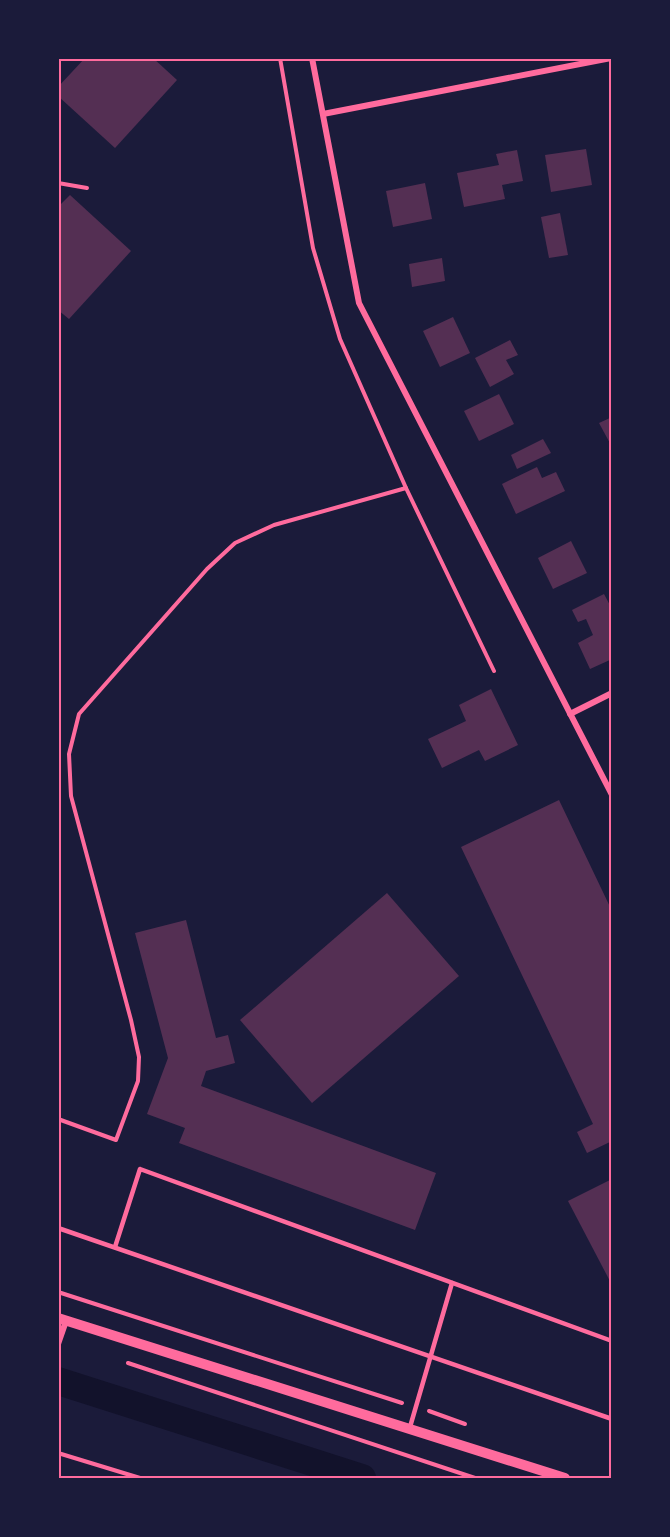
<svg xmlns="http://www.w3.org/2000/svg" width="670" height="1537" viewBox="0 0 670 1537" font-family="Cabin,sans-serif">
	<style>
		.lines { fill: none; stroke-linecap: round; stroke-linejoin: round }
		.canal { stroke: #12122b; stroke-width: 28 }
		.building { fill: #542f53 }
		.path { stroke: #ff6b9d; stroke-width: 4 }
		.service { stroke: #ff6b9d; stroke-width: 4.5 }
		.minor { stroke: #ff6b9d; stroke-width: 6 }
		.tertiary { stroke: #ff6b9d; stroke-width: 10 }
		.neatline { fill: none; stroke: #ff6b9d; stroke-width: 2 }
	</style>
	<rect width="100%" height="100%" fill="#1b1b3a"/>
	<g class="lines">
		<path class="canal" d="M 58,1381 L 362,1478"/>
	</g>
	<g class="building">
		<path d="M 85,58 L 153,58 L 177,80 L 115,148 L 58,96 L 58,87 Z"/>
		<path d="M 586,149 L 592,185 L 551,192 L 545,155 Z"/>
		<path d="M 517,150 L 523,181 L 502,185 L 505,199 L 464,207 L 457,173 L 499,165 L 496,154 Z"/>
		<path d="M 425,183 L 432,219 L 393,227 L 386,191 Z"/>
		<path d="M 70,195 L 131,251 L 69,319 L 58,310 L 58,207 Z"/>
		<path d="M 560,213 L 568,255 L 549,258 L 541,217 Z"/>
		<path d="M 442,258 L 445,281 L 412,287 L 409,264 Z"/>
		<path d="M 453,317 L 470,353 L 440,367 L 423,331 Z"/>
		<path d="M 510,340 L 518,355 L 506,360 L 514,374 L 490,387 L 475,358 Z"/>
		<path d="M 499,394 L 514,424 L 479,441 L 464,411 Z"/>
		<path d="M 612,417 L 612,447 L 599,423 Z"/>
		<path d="M 543,439 L 551,453 L 517,469 L 511,455 Z"/>
		<path d="M 537,467 L 542,478 L 556,472 L 565,491 L 516,514 L 502,484 Z"/>
		<path d="M 571,541 L 587,573 L 553,589 L 538,558 Z"/>
		<path d="M 604,594 L 612,609 L 612,659 L 590,669 L 578,643 L 593,635 L 586,619 L 578,622 L 572,610 Z"/>
		<path d="M 491,689 L 518,745 L 485,761 L 479,750 L 442,768 L 428,739 L 466,721 L 459,705 Z"/>
		<path d="M 559,800 L 612,911 L 612,1141 L 587,1153 L 577,1132 L 593,1124 L 461,847 Z"/>
		<path d="M 387,893 L 459,976 L 312,1103 L 240,1020 Z"/>
		<path d="M 186,920 L 216,1038 L 228,1035 L 235,1063 L 206,1071 L 201,1086 L 436,1173 L 415,1230 L 179,1143 L 185,1128 L 147,1114 L 168,1058 L 135,933 Z"/>
		<path d="M 612,1179 L 612,1285 L 568,1201 Z"/>
	</g>
	<g class="lines">
		<g class="path">
			<path d="M 280,58 L 313,248 L 340,339 L 406,488 L 494,671"/>
			<path d="M 58,183 L 87,188"/>
			<path d="M 58,1119 L 116,1140 L 138,1081 L 139,1057 L 131,1020 L 71,796 L 69,754 L 79,714 L 207,569 L 235,543 L 274,525 L 406,488"/>
			<path d="M 58,1292 L 402,1403"/>
			<path d="M 128,1363 L 475,1478"/>
			<path d="M 429,1411 L 465,1424"/>
			<path d="M 58,1453 L 140,1478"/>
		</g>
		<g class="service">
			<path d="M 58,1228 L 612,1419"/>
			<path d="M 115,1247 L 140,1169 L 612,1341"/>
			<path d="M 410,1427 L 452,1283"/>
		</g>
		<g class="minor">
			<path d="M 312,58 L 359,303 L 612,795"/>
			<path d="M 323,114 L 611,58"/>
			<path d="M 570,714 L 612,693"/>
			<path d="M 58,1344 L 66,1321"/>
		</g>
		<path class="tertiary" d="M 58,1318 L 565,1478"/>
	</g>
	<rect width="670" height="1537" fill="none" stroke="#1b1b3a" stroke-width="120"/>
	<rect x="60" y="60" width="550" height="1417" class="neatline"/>
</svg>
